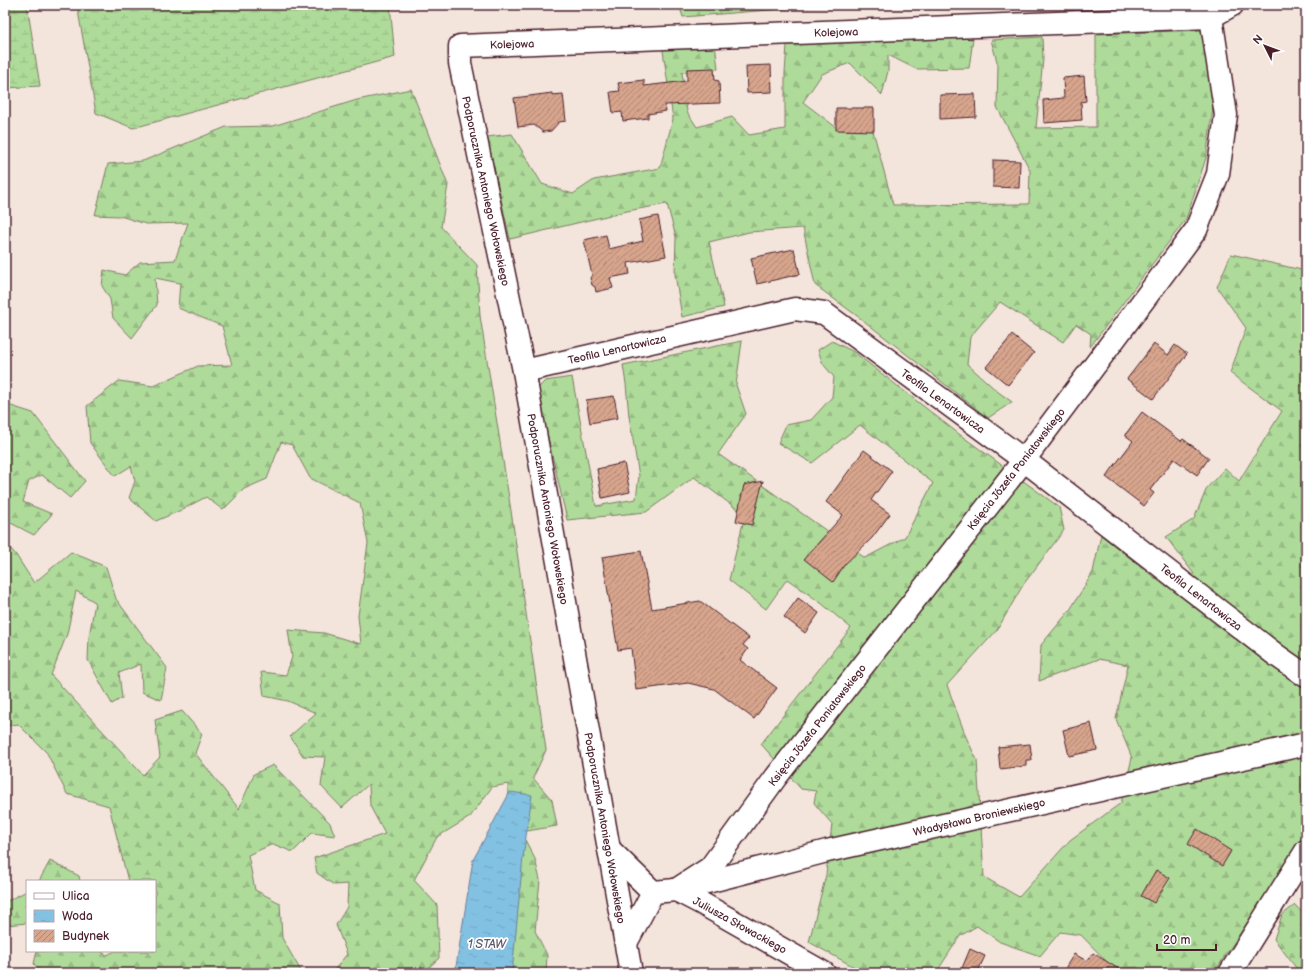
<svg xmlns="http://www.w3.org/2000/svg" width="1311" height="978" viewBox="0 0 1311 978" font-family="'Balsamiq Sans',sans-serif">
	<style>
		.forest { fill: url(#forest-firs); stroke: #7c7d62 }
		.wetland { fill: url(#wetland-marsh); stroke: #7c7d62 }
		.water { fill: url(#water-ripples); stroke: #6c8099 }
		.building { fill: url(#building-hatch); stroke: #4a1f2b }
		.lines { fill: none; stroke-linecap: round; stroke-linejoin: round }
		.street-casing { stroke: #4a1f2b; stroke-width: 25 }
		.street { stroke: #fff; stroke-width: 22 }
		.labels { text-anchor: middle; stroke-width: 3.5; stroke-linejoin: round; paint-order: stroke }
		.street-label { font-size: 11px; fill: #4a1f2b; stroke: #fff }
		.water-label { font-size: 12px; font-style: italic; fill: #5e586b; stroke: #fff }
	</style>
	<defs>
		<pattern id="forest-firs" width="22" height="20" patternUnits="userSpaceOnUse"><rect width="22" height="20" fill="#aedb9a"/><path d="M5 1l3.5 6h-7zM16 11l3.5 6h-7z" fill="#97bc85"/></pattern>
		<pattern id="wetland-marsh" width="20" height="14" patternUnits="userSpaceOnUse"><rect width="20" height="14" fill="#aedb9a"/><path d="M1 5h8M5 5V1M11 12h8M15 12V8" fill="none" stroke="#97bc85"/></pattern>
		<pattern id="water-ripples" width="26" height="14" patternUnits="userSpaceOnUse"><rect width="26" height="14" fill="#82c1e2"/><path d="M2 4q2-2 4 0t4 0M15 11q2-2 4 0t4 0" fill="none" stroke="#72a5c2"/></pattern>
		<pattern id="building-hatch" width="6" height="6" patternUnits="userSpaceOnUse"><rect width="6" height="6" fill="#d7a48c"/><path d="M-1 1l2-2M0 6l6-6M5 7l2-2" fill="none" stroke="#b08573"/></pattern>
	</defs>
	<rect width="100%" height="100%" fill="#f3e4dc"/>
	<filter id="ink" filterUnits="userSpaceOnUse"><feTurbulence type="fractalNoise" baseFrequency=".025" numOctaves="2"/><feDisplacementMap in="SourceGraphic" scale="8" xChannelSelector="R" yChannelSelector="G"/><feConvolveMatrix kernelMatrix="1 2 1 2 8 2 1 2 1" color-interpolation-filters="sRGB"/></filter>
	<g filter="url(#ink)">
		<g class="forest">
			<path d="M 679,5 L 831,5 L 683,17 Z"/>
			<path d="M 1204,30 L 1215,94 L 1206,158 L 1186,219 L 1090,347 L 1091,334 L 1076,324 L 1063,342 L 1000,302 L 970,337 L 967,364 L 997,391 L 1012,402 L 988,418 L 864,321 L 815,285 L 803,228 L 749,232 L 709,242 L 724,307 L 682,317 L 675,274 L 676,237 L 667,204 L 627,211 L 510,239 L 487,137 L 512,134 L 542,184 L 573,194 L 594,180 L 660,168 L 673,119 L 662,44 L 715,44 L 718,69 L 682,72 L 687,112 L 697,127 L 732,117 L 749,135 L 785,129 L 785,73 L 787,45 L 949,37 L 973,39 L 969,68 L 916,69 L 888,55 L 888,71 L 882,95 L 850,63 L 822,74 L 803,102 L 837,128 L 871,123 L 893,205 L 1029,204 L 1030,170 L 997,107 L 998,65 L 991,40 L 1042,37 L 1043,59 L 1036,128 L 1096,127 L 1096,34 Z"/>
			<path d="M 411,89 L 448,185 L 441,227 L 477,265 L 480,316 L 511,511 L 546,750 L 533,778 L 552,800 L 557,826 L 521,832 L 535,859 L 540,880 L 535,931 L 547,955 L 546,973 L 498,973 L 509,855 L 508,784 L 492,787 L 470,817 L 437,837 L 414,880 L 437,905 L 439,958 L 423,973 L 332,973 L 347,954 L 336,925 L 347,907 L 348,884 L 334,885 L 317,873 L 314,858 L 385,834 L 370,806 L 369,784 L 342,808 L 321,786 L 325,757 L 303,756 L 290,736 L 316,713 L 288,701 L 264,696 L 261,672 L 286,675 L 292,657 L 288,630 L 324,633 L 361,644 L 358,616 L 368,543 L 360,503 L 310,478 L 292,445 L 281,442 L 267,479 L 244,489 L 223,510 L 206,497 L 179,511 L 156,521 L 129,498 L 135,481 L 131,466 L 115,476 L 90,443 L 87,406 L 119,381 L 153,386 L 198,366 L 232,365 L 222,326 L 178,308 L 180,283 L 155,278 L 157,305 L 132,338 L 113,318 L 110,299 L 102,286 L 104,270 L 125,275 L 140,262 L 175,260 L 188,223 L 146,224 L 120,216 L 95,215 L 108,164 L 143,161 L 226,127 L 273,126 L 357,100 Z"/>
			<path d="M 1231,254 L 1306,271 L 1306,833 L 1214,973 L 1142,973 L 1137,967 L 1114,969 L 1081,935 L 1060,932 L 1040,956 L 1000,942 L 977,926 L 960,936 L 936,973 L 865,973 L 809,942 L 826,875 L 832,824 L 814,803 L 816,791 L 801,789 L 761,744 L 851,628 L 821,603 L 787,579 L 766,609 L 729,580 L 745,515 L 694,477 L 646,512 L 567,520 L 537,389 L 545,381 L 572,377 L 596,506 L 636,499 L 639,476 L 629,416 L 626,384 L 623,365 L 742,341 L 736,385 L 746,414 L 718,454 L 865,558 L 905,537 L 933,483 L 860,425 L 812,463 L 778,443 L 786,425 L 811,420 L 832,397 L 834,377 L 823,364 L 818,350 L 832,341 L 854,352 L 959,434 L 1059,507 L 1064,530 L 1023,585 L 997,630 L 947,685 L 966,737 L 977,760 L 984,877 L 1019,897 L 1070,840 L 1121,803 L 1132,758 L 1116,719 L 1128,665 L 1099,659 L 1039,681 L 1041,645 L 1070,610 L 1093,572 L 1101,535 L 1165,586 L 1194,574 L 1166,537 L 1194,519 L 1207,488 L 1225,468 L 1239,481 L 1282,411 L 1230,373 L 1246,328 L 1217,287 Z"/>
			<path d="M 5,404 L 33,413 L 85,481 L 70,498 L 42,475 L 29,481 L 23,502 L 52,514 L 34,535 L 7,521 L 5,523 Z"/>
			<path d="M 5,542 L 16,555 L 34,583 L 71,552 L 106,567 L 116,599 L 167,668 L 161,700 L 142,692 L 141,664 L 119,673 L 122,698 L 112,704 L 88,660 L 89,637 L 95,602 L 76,591 L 67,634 L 51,675 L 143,775 L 160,757 L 155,720 L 182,711 L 202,734 L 195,753 L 239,809 L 254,774 L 273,765 L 330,823 L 335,836 L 312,833 L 293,852 L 273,844 L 248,855 L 255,890 L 280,903 L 282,938 L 302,973 L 42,973 L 34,964 L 37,951 L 100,951 L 107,955 L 115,951 L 155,951 L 155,881 L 128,881 L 109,806 L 67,794 L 47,753 L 18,724 L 5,726 Z"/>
			<path d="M 50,861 L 79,876 L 80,881 L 39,881 Z"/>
			<path d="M 27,891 L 27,923 L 6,925 L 5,902 Z"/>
			<path d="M 1295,905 L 1306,917 L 1306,973 L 1300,973 L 1274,939 L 1282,915 Z"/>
		</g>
		<g class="wetland">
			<path d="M 5,5 L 27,5 L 40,86 L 5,88 Z"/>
			<path d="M 77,5 L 390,5 L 395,57 L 133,128 L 96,113 Z"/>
		</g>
		<path class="water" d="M 510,792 L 532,795 L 523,857 L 512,973 L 455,973 L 473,860 Z"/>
		<g class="building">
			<path d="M 771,65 L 772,92 L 747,93 L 746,66 Z"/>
			<path d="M 714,68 L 715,80 L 719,81 L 720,103 L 665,105 L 666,111 L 648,114 L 648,118 L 623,121 L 622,112 L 613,113 L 610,92 L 620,91 L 618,83 L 644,80 L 644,86 L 687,81 L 687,69 Z"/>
			<path d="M 1084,76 L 1086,101 L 1081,102 L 1082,120 L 1044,123 L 1043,100 L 1064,98 L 1063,78 Z"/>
			<path d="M 552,93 L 552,95 L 563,94 L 566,121 L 559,122 L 551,131 L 543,132 L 534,125 L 518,127 L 514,98 Z"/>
			<path d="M 975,94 L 976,117 L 940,119 L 940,95 Z"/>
			<path d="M 836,108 L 874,108 L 874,131 L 836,130 Z"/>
			<path d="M 993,160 L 1020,161 L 1019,188 L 993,187 Z"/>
			<path d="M 658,216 L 666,256 L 628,263 L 630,274 L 610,278 L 613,288 L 596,292 L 595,287 L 592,285 L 590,278 L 592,275 L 584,240 L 606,235 L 609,249 L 643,241 L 639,220 Z"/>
			<path d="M 794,249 L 800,274 L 757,284 L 751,258 Z"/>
			<path d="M 1012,335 L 1034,353 L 1008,385 L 986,367 Z"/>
			<path d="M 1154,344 L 1168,355 L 1175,345 L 1187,354 L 1153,399 L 1127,379 Z"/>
			<path d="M 614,396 L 618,418 L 590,423 L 586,400 Z"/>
			<path d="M 1142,412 L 1181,441 L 1183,439 L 1209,458 L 1197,475 L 1174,459 L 1150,490 L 1154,493 L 1144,506 L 1106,477 L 1133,441 L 1125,435 Z"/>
			<path d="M 864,450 L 892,471 L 871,500 L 890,514 L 872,538 L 845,564 L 833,582 L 804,559 L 843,515 L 826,502 Z"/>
			<path d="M 624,463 L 630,492 L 602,498 L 597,469 Z"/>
			<path d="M 763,481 L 752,525 L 736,521 L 744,485 Z"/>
			<path d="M 641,551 L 652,609 L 700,601 L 749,638 L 743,645 L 748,649 L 740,660 L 777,688 L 754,719 L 714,689 L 688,683 L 636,690 L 631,648 L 618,650 L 602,557 Z"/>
			<path d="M 798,598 L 819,613 L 805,633 L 784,617 Z"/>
			<path d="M 1091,723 L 1097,750 L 1069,756 L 1063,730 Z"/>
			<path d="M 1030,744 L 1032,760 L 1026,760 L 1026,766 L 1000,769 L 998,747 Z"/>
			<path d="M 1197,829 L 1231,851 L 1222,866 L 1188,844 Z"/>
			<path d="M 1156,870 L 1170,878 L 1154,903 L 1141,896 Z"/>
			<path d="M 970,949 L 985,956 L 977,973 L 960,973 Z"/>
			<path d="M 1093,953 L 1125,973 L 1062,973 L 1074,954 L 1087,961 Z"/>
		</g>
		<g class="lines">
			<g class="street-casing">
				<g id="street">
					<path d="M 524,371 L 795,309 L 824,313 L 1024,460 L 1276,655 L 1306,676"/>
					<path d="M 609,849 L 653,892"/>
					<path d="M 676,890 L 710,868 L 776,777 L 1024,460 L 1196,230 L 1218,174 L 1226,115 L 1211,17"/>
					<path d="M 676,890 L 701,903 L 824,973"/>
					<path d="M 626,943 L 653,892 L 676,890 L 827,851 L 1306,744"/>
					<path d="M 631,973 L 524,371 L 460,63 L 460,46 L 1211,17 L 1232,5"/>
					<path d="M 1230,973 L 1306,851"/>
				</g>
			</g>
			<use href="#street" class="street"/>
		</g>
	</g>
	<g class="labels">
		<g class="street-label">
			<text transform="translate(836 32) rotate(-2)" y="4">Kolejowa</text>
			<text transform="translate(512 44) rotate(-2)" y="4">Kolejowa</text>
			<text transform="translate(486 191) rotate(78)" y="4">Podporucznika Antoniego Wołowskiego</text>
			<text transform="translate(617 349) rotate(-13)" y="4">Teofila Lenartowicza</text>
			<text transform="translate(943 401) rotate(36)" y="4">Teofila Lenartowicza</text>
			<text transform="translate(1016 469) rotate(-52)" y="4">Księcia Józefa Poniatowskiego</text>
			<text transform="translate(548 509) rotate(80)" y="4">Podporucznika Antoniego Wołowskiego</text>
			<text transform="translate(1201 597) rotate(38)" y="4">Teofila Lenartowicza</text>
			<text transform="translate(817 725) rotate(-52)" y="4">Księcia Józefa Poniatowskiego</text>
			<text transform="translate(979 817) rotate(-13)" y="4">Władysława Broniewskiego</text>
			<text transform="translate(605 828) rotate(80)" y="4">Podporucznika Antoniego Wołowskiego</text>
			<text transform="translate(740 925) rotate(29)" y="4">Juliusza Słowackiego</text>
		</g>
		<g class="water-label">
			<text x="487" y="948">1 STAW</text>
		</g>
	</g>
	<rect width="1311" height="978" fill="none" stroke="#fff" stroke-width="20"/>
	<rect x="10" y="10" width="1291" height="958" fill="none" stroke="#4a1f2b" stroke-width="1.5" filter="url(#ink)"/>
	<rect x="26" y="880" width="130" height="72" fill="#ffffff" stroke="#b7a5aa"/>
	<rect x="34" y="893" width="20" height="6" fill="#ffffff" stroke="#b7a5aa"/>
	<text x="62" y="900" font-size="12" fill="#4a1f2b">Ulica</text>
	<rect x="34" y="910" width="20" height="12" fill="url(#water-ripples)" stroke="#b7a5aa"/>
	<text x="62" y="920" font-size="12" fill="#4a1f2b">Woda</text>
	<rect x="34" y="930" width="20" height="12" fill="url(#building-hatch)" stroke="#b7a5aa"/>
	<text x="62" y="940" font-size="12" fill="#4a1f2b">Budynek</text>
	<g transform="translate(1265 46) rotate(312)" stroke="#ffffff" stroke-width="3" paint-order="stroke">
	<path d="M0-3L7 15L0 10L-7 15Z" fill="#4a1f2b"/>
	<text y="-6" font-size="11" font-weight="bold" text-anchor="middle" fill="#4a1f2b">N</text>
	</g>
	<path d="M1157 944v6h59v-6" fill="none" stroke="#4a1f2b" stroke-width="2"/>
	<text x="1163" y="944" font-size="12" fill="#4a1f2b" stroke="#ffffff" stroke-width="3" paint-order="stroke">20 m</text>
</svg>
